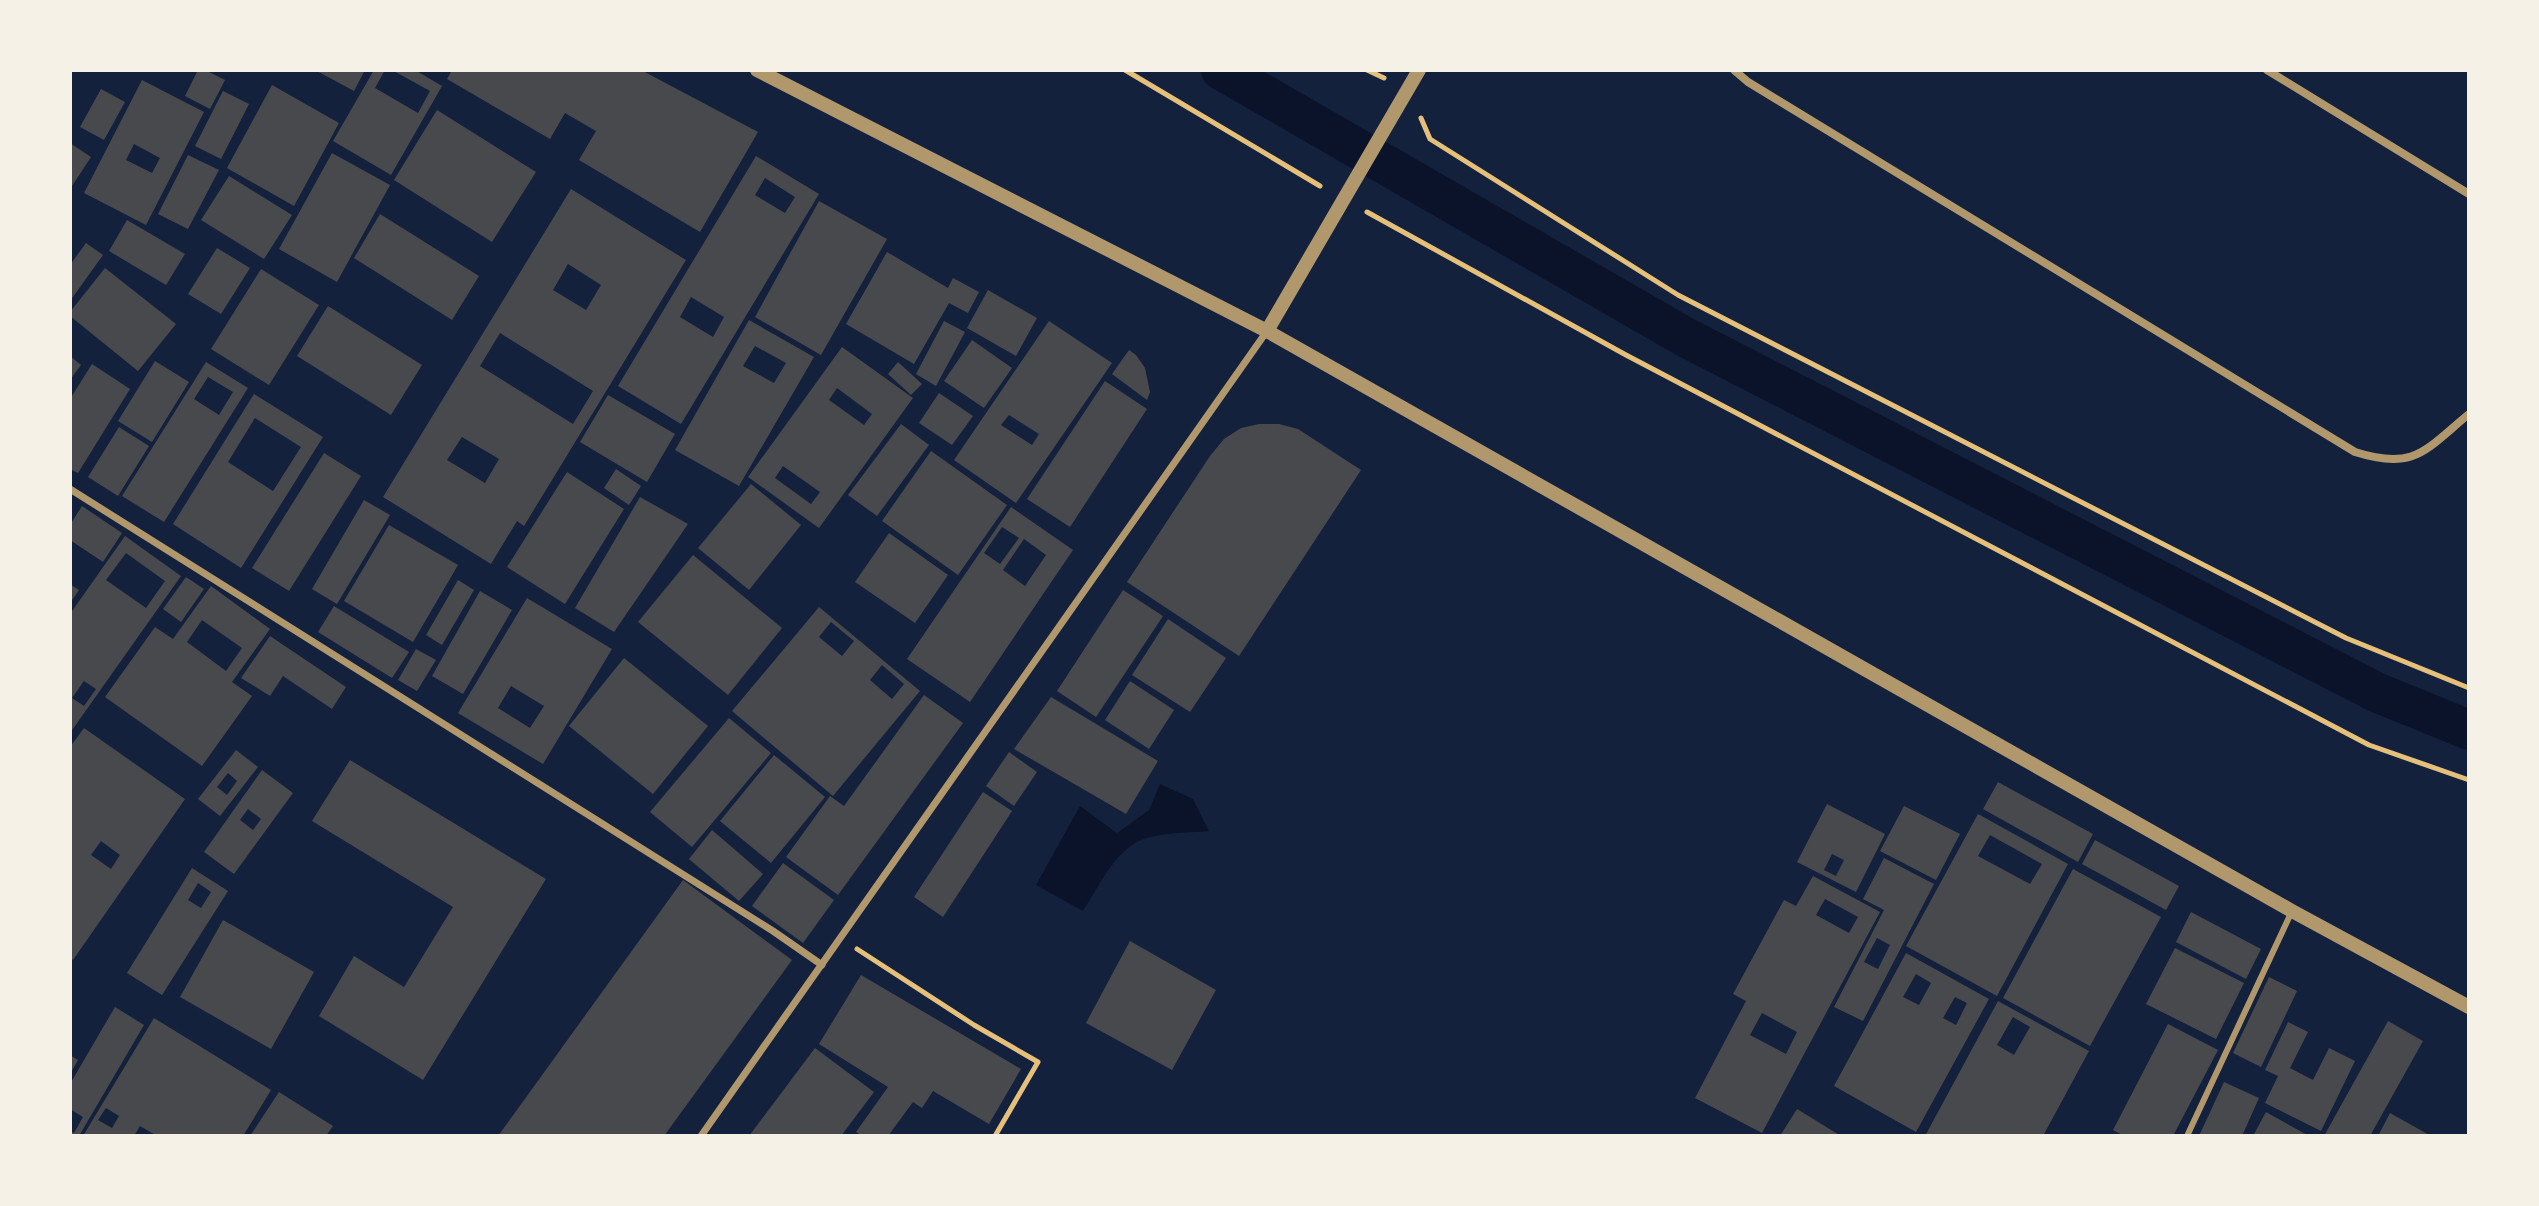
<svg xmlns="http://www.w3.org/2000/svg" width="2539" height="1206" viewBox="0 0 2539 1206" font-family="'Space Grotesk',sans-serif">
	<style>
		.water { fill: #0b132b }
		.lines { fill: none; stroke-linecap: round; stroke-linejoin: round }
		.canal { stroke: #0b132b; stroke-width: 40 }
		.building { fill: #48494c; fill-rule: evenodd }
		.path { stroke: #e5c07b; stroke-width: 5 }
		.service { stroke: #b1986c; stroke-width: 6 }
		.pedestrian { stroke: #b1986c; stroke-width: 7 }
		.minor { stroke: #b1986c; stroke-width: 8 }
		.tertiary { stroke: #b1986c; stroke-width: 14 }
	</style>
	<rect width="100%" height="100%" fill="#14213d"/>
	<path class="water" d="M 1160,784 L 1193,799 L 1209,831 C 1187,833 1159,832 1139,841 C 1113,854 1098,888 1083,911 L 1036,885 L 1080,806 L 1117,833 L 1149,810 Z"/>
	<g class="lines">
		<path class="canal" d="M 1221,70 L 1685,337 L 2378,693 L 2469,730"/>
	</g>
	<g class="building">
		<path d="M 198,70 L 205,70 L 225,80 L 210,109 L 185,96 Z"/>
		<path d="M 315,70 L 365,70 L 354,91 Z"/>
		<path d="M 374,70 L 385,70 L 375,88 L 418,113 L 430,91 L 392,70 L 415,70 L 442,86 L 391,175 L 333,141 Z"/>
		<path d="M 452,70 L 641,70 L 758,132 L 700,232 L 579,160 L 596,131 L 565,113 L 550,139 L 447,79 Z"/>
		<path d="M 142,80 L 204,112 L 146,225 L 84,193 ZM 134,144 L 160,158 L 152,173 L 126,160 Z"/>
		<path d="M 272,85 L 339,123 L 294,206 L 227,168 Z"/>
		<path d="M 101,89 L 125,102 L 104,140 L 80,127 Z"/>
		<path d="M 223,91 L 249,104 L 221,159 L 195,146 Z"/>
		<path d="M 437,110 L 536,172 L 492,242 L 394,180 Z"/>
		<path d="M 70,143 L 91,157 L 70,189 Z"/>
		<path d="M 332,153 L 390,185 L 337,282 L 279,249 Z"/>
		<path d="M 188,155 L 219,170 L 188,229 L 158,214 Z"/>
		<path d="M 756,156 L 819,194 L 681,424 L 618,386 ZM 765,178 L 795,197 L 785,213 L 755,195 ZM 691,297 L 724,317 L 713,337 L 680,317 Z"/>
		<path d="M 229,176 L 292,215 L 264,259 L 201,220 Z"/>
		<path d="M 571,189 L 686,260 L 524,526 L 517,521 L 491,564 L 383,497 ZM 568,264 L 601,285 L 586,310 L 553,290 ZM 500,333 L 593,391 L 573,424 L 480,366 ZM 462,437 L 499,459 L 485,483 L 447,460 Z"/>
		<path d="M 819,201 L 887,239 L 821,355 L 755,317 Z"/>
		<path d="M 380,214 L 479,276 L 452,320 L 354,258 Z"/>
		<path d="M 127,220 L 185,254 L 166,285 L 109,251 Z"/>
		<path d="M 86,243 L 103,255 L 70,301 L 70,265 Z"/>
		<path d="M 217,248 L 250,268 L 221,314 L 188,294 Z"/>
		<path d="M 887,252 L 948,288 L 953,278 L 979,292 L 968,313 L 949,303 L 914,364 L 846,324 Z"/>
		<path d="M 105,268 L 176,324 L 138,371 L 70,316 L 70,312 Z"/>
		<path d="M 261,269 L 319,305 L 269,385 L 211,349 Z"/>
		<path d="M 988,290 L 1037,318 L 1016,356 L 967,328 Z"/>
		<path d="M 328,306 L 422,365 L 391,415 L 297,356 Z"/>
		<path d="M 749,320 L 814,357 L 739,486 L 675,450 ZM 755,346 L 786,363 L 774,383 L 743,366 Z"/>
		<path d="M 944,321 L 965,332 L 936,386 L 916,374 Z"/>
		<path d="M 1049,321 L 1112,363 L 1016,503 L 954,460 ZM 1009,415 L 1039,434 L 1032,445 L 1001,425 Z"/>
		<path d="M 972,340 L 1012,368 L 984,408 L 944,381 Z"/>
		<path d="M 842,347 L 913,398 L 819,528 L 748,477 ZM 837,388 L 872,414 L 864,425 L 829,400 ZM 783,466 L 820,492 L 811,504 L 775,478 Z"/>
		<path d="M 1129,350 L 1136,355 L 1145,368 L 1150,392 L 1147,400 L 1112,374 Z"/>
		<path d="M 70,356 L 81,365 L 70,380 Z"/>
		<path d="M 155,361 L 189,382 L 152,442 L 118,421 Z"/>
		<path d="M 206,362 L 248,388 L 164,522 L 122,496 ZM 208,377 L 233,392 L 219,415 L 194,399 Z"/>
		<path d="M 898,362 L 922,384 L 911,395 L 888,374 Z"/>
		<path d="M 92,364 L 130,389 L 78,473 L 70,469 L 70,399 Z"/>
		<path d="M 1105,381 L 1147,409 L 1070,527 L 1027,499 Z"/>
		<path d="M 939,393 L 973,416 L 952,445 L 919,423 Z"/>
		<path d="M 254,394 L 323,437 L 241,568 L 173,524 ZM 255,418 L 301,447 L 273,491 L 228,462 Z"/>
		<path d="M 608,395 L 675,434 L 647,482 L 580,442 Z"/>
		<path d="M 901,424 L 929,445 L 877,516 L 848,495 Z"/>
		<path d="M 1259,424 L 1279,424 L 1298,429 L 1361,470 L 1239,656 L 1127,582 L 1210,456 L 1224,439 L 1241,428 Z"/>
		<path d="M 119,427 L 149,446 L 118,496 L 88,477 Z"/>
		<path d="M 931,451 L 1007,505 L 958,575 L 882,521 Z"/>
		<path d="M 324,453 L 361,476 L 289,591 L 252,568 Z"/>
		<path d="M 616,469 L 641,486 L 629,505 L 604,488 Z"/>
		<path d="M 567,472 L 624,509 L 565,604 L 507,567 Z"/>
		<path d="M 751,484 L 801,525 L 749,590 L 698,548 Z"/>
		<path d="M 640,497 L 688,524 L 614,632 L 575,608 Z"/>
		<path d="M 364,500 L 390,515 L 337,604 L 312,589 Z"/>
		<path d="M 82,506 L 122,533 L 103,562 L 70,540 L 70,525 Z"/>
		<path d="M 1011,507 L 1073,550 L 970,702 L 907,659 ZM 1002,527 L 1019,538 L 1000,564 L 984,553 ZM 1024,539 L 1046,555 L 1025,586 L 1003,570 Z"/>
		<path d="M 389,525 L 458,565 L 413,642 L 344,601 Z"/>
		<path d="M 889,533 L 948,575 L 915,623 L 855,582 Z"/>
		<path d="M 125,536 L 181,576 L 70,733 L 70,614 ZM 126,553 L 165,581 L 146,608 L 106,580 ZM 84,681 L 96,689 L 84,706 L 72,698 Z"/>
		<path d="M 693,555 L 782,628 L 728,695 L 638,622 Z"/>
		<path d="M 186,577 L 204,589 L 181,622 L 163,609 Z"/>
		<path d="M 458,580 L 474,590 L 442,645 L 426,635 Z"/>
		<path d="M 70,584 L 79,590 L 70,603 Z"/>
		<path d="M 211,586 L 270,629 L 232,682 L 252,696 L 202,766 L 105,697 L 155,627 L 173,639 ZM 202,620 L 242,648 L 226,671 L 187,642 Z"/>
		<path d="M 1123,590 L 1163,616 L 1096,717 L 1057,691 Z"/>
		<path d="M 480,591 L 512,610 L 463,694 L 432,676 Z"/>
		<path d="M 527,598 L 612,649 L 543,764 L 458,713 ZM 511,686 L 544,706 L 530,728 L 498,708 Z"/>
		<path d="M 334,606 L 409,652 L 392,678 L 318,632 Z"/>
		<path d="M 819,607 L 920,691 L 833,796 L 732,711 ZM 831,622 L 854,641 L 842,656 L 819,637 ZM 882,665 L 904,684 L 892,699 L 870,680 Z"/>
		<path d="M 1168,619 L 1226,658 L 1190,712 L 1132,675 Z"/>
		<path d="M 270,636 L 346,687 L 332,709 L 283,676 L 270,696 L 241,678 Z"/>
		<path d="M 416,649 L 436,660 L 417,691 L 398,680 Z"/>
		<path d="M 624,658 L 708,726 L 653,794 L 569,726 Z"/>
		<path d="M 1130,681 L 1174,710 L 1149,749 L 1105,720 Z"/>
		<path d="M 924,695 L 963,723 L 838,895 L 786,857 L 830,796 L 844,806 Z"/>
		<path d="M 1051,697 L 1158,761 L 1126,814 L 1014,749 Z"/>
		<path d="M 729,718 L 771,753 L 692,847 L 650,812 Z"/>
		<path d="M 84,728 L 185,799 L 73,960 L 70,957 L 72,821 L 70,747 ZM 101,841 L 120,855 L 111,869 L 91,855 Z"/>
		<path d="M 236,750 L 258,767 L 220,816 L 198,799 ZM 228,773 L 237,781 L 227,795 L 217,787 Z"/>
		<path d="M 1009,752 L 1037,772 L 1014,806 L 986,786 Z"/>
		<path d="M 774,755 L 825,797 L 771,863 L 720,821 Z"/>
		<path d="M 350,760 L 546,879 L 423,1080 L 319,1016 L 354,956 L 404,987 L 453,907 L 312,821 Z"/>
		<path d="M 262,770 L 293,793 L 234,874 L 204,852 ZM 248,809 L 261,819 L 253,830 L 240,820 Z"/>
		<path d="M 1998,782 L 2093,834 L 2078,862 L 1983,809 Z"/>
		<path d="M 983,792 L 1012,811 L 943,917 L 914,897 Z"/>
		<path d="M 1827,804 L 1885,834 L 1856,892 L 1797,862 ZM 1832,854 L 1844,860 L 1836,876 L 1824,870 Z"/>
		<path d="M 1904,806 L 1960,834 L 1936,880 L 1880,851 Z"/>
		<path d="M 1978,814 L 2068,864 L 1997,996 L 1906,946 ZM 1990,835 L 2042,864 L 2030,884 L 1978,856 Z"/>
		<path d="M 712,830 L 763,874 L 739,901 L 689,859 Z"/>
		<path d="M 2095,840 L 2179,886 L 2166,910 L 2082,864 Z"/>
		<path d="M 1884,858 L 1934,884 L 1863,1021 L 1834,1007 L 1884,910 L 1863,899 ZM 1877,938 L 1890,945 L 1878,969 L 1864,962 Z"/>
		<path d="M 783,863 L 834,900 L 803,943 L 752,906 Z"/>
		<path d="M 192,868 L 228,891 L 162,995 L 127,973 ZM 198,883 L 211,892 L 201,908 L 188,900 Z"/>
		<path d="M 2073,869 L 2161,917 L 2090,1046 L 2003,998 Z"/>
		<path d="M 1813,876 L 1880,912 L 1762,1133 L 1695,1098 L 1746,1001 L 1733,994 L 1784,900 L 1796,906 ZM 1825,899 L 1858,917 L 1849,933 L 1816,915 ZM 1762,1013 L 1797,1032 L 1786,1054 L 1750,1035 Z"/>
		<path d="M 683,880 L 792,960 L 664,1136 L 498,1136 Z"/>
		<path d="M 2191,912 L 2261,949 L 2246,979 L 2176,942 Z"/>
		<path d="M 223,920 L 314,972 L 271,1049 L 180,997 Z"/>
		<path d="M 1130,941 L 1216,990 L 1172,1070 L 1086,1023 Z"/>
		<path d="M 2175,948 L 2244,983 L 2216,1039 L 2146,1004 Z"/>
		<path d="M 1906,953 L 1989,999 L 1916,1132 L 1834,1086 ZM 1916,974 L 1931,983 L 1919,1005 L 1903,997 ZM 1955,997 L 1967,1003 L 1956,1025 L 1943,1018 Z"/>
		<path d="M 861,975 L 1021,1069 L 989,1124 L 933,1091 L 922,1108 L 913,1102 L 888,1136 L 862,1136 L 856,1132 L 888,1087 L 819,1044 Z"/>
		<path d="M 2269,977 L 2297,991 L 2261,1067 L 2233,1053 Z"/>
		<path d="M 1998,1001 L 2089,1051 L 2043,1136 L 1925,1136 ZM 2013,1017 L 2030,1027 L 2014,1055 L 1997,1045 Z"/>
		<path d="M 115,1007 L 144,1025 L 79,1136 L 70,1136 L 70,1131 L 74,1133 L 83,1117 L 70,1109 L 70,1084 Z"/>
		<path d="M 154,1018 L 271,1090 L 243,1136 L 157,1136 L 140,1126 L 134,1136 L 83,1136 ZM 106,1108 L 119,1116 L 112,1128 L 98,1120 Z"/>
		<path d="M 2388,1021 L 2423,1041 L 2370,1136 L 2324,1136 Z"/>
		<path d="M 2288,1022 L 2308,1032 L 2290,1068 L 2313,1080 L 2329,1048 L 2355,1061 L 2321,1131 L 2265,1103 L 2278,1076 L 2265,1070 Z"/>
		<path d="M 2168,1024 L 2218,1050 L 2173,1136 L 2124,1136 L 2113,1130 Z"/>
		<path d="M 815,1048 L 874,1092 L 841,1136 L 749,1136 Z"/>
		<path d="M 70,1055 L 78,1060 L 70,1074 Z"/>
		<path d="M 2224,1082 L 2259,1098 L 2242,1136 L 2199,1136 Z"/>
		<path d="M 279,1092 L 333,1126 L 326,1136 L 250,1136 Z"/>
		<path d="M 1797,1109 L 1841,1136 L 1780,1136 Z"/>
		<path d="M 2266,1112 L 2309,1136 L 2253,1136 Z"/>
		<path d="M 2390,1113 L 2431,1136 L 2378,1136 Z"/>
	</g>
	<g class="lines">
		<g class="path">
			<path d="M 1125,70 L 1320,186"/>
			<path d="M 1367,70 L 1384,78"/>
			<path d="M 1421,118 L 1430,139 L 1678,295 L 2346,638 L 2469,688"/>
			<path d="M 1367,212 L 1626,355 L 2369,745 L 2469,780"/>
			<path d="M 857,949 L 974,1025 L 1038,1062 L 995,1136"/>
		</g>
		<path class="service" d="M 2187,1136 L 2292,911"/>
		<g class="pedestrian">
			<path d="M 70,489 L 773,931 L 822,965"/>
			<path d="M 701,1136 L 1267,331"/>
		</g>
		<g class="minor">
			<path d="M 1734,70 L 1748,82 L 2355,452 C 2415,471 2425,450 2469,414"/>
			<path d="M 2267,70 L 2469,194"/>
		</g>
		<g class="tertiary">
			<path d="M 757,70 L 1267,331 L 2292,911 L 2469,1007"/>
			<path d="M 1267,331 L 1419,70"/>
		</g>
	</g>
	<rect width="2539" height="1206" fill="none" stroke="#f6f1e7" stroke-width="144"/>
</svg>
